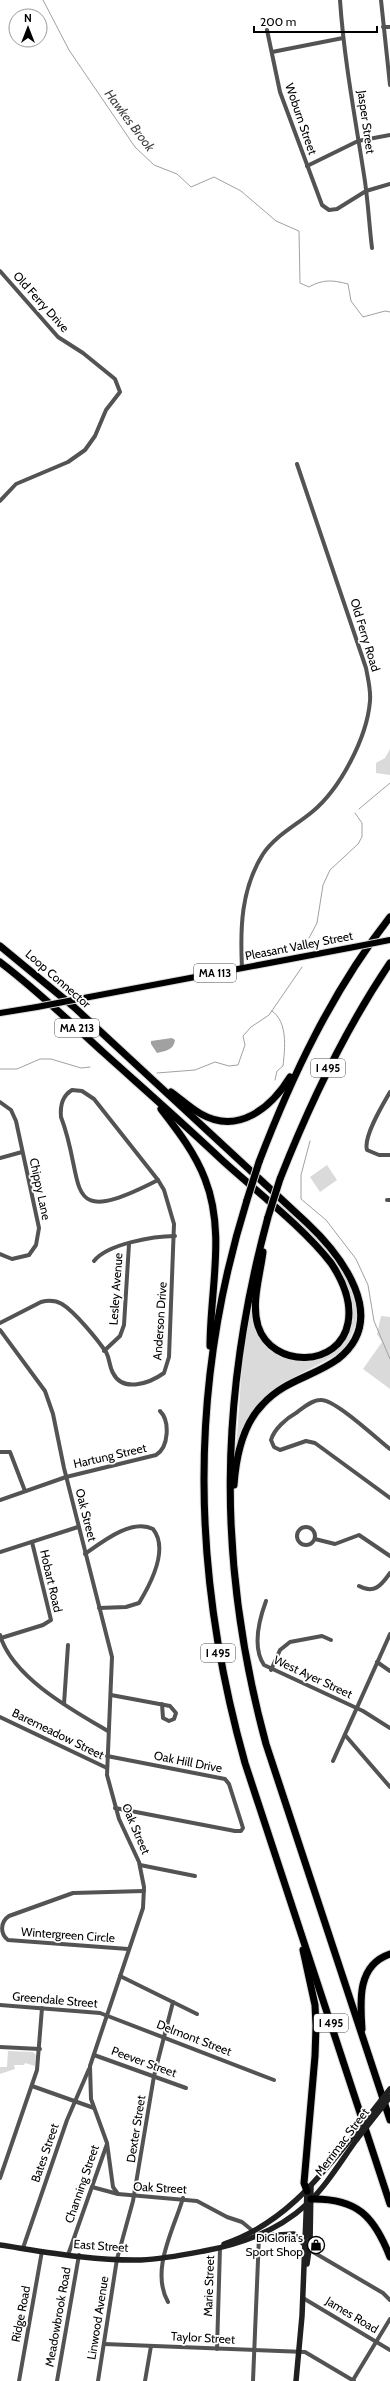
<svg xmlns="http://www.w3.org/2000/svg" width="390" height="2381" viewBox="0 0 390 2381" font-family="Cabin,sans-serif">
	<style>
		.green { fill: #dadada }
		.water { fill: #a1a1a1 }
		.lines { fill: none; stroke-linecap: round; stroke-linejoin: round }
		.stream { stroke: #a1a1a1; stroke-width: 1 }
		.primary-casing { stroke: #dbdbdb; stroke-width: 8 }
		.highway-casing { stroke: #dbdbdb; stroke-width: 9 }
		.street { stroke: #535353; stroke-width: 4 }
		.secondary { stroke: #202020; stroke-width: 5.5 }
		.primary { stroke: #000; stroke-width: 6 }
		.highway { stroke: #000; stroke-width: 7 }
		.primary-bridge-casing { stroke: #dbdbdb; stroke-width: 8; stroke-linecap: butt }
		.highway-bridge-casing { stroke: #dbdbdb; stroke-width: 9; stroke-linecap: butt }
		.secondary-bridge { stroke: #202020; stroke-width: 5.5 }
		.primary-bridge { stroke: #000; stroke-width: 6 }
		.highway-bridge { stroke: #000; stroke-width: 7 }
		.labels { text-anchor: middle; stroke-width: 3.5; stroke-linejoin: round; paint-order: stroke }
		.shield { fill: #fff; stroke: #4c4c4c; stroke-width: 1 }
		.shield-label { font-size: 11px; font-weight: bold; fill: #000 }
		.street-label { font-size: 12px; fill: #000; stroke: #fff }
		.poi-label { font-size: 12px; fill: #000; stroke: #fff; text-anchor: end }
		.water-label { font-size: 13px; font-style: italic; fill: #424242; stroke: #fff }
	</style>
	<rect width="100%" height="100%" fill="#fff"/>
	<g class="green">
		<path d="M 390,749 L 390,775 L 376,773 L 376,763 L 385,758 Z"/>
		<path d="M 327,1165 L 337,1180 L 320,1192 L 310,1177 Z"/>
		<path d="M 280,1200 L 322,1238 L 354,1285 L 358,1319 L 348,1343 L 338,1354 L 285,1382 L 273,1390 L 253,1410 L 236,1449 L 243,1352 L 254,1293 L 257,1330 L 293,1359 L 329,1352 L 350,1321 L 342,1277 L 278,1208 Z"/>
		<path d="M 381,1316 L 390,1317 L 390,1389 L 363,1369 L 382,1342 L 377,1334 Z"/>
		<path d="M 8,2051 L 33,2052 L 36,2055 L 35,2066 L 25,2063 L 24,2065 L 14,2065 L 15,2069 L 0,2074 L 0,2067 L 7,2067 Z"/>
	</g>
	<path class="water" d="M 172,1038 L 175,1040 C 174,1050 165,1051 157,1053 L 151,1044 L 151,1041 Z"/>
	<g class="lines">
		<g class="stream">
			<path d="M 43,0 L 69,50 L 135,147 L 154,165 L 177,174 L 191,187 L 214,177 L 241,191 L 276,221 L 299,231 L 300,283 L 309,287 C 323,279 333,280 348,284 L 351,301 L 363,317 L 385,311 L 390,312"/>
			<path d="M 359,809 L 390,783"/>
			<path d="M 309,938 L 317,923 L 323,885 L 330,870 L 358,844 L 362,837 L 362,823 L 355,813"/>
			<path d="M 272,1011 C 288,1022 285,1048 283,1066 L 277,1071 L 275,1080"/>
			<path d="M 0,1069 L 17,1069 L 40,1059 L 51,1059 L 81,1068 L 90,1067"/>
			<path d="M 157,1073 L 195,1070 L 215,1062 L 229,1066 L 238,1065 L 245,1045 L 243,1036 L 251,1027 L 269,1015 L 302,967"/>
			<path d="M 310,1141 L 301,1175 L 301,1199 L 326,1220 L 356,1259 L 368,1285 L 374,1321 L 390,1359"/>
		</g>
		<g class="primary-casing">
			<g id="primary">
				<path d="M 84,998 L 354,947"/>
				<path d="M 0,1013 L 37,1007"/>
			</g>
		</g>
		<g class="highway-casing">
			<g id="highway">
				<path d="M 0,946 L 74,1007 L 307,1223 C 341,1255 390,1318 338,1359 C 313,1377 285,1380 263,1404 C 242,1425 236,1457 234,1485"/>
				<path d="M 0,962 C 37,990 70,1022 104,1053 C 144,1089 184,1124 223,1161 C 256,1191 304,1228 331,1263 C 343,1281 352,1302 348,1323 C 340,1368 272,1369 258,1326 C 251,1303 260,1276 263,1252"/>
				<path d="M 171,1092 C 181,1099 190,1108 201,1114 C 238,1135 271,1108 290,1077"/>
				<path d="M 161,1109 C 178,1131 195,1153 205,1179 C 226,1232 210,1291 210,1346"/>
				<path d="M 259,1162 C 292,1076 332,991 390,917"/>
				<path d="M 280,1179 C 310,1103 344,1031 390,963"/>
				<path d="M 247,1200 C 188,1389 192,1574 245,1763 L 390,2204"/>
				<path d="M 268,1217 C 219,1398 217,1563 266,1744 L 390,2120"/>
				<path d="M 303,1950 L 315,2005 L 316,2026 L 315,2056 L 304,2183 L 307,2191"/>
				<path d="M 362,2029 C 360,2001 357,1965 390,1954"/>
				<path d="M 311,2199 C 357,2198 374,2216 390,2257"/>
			</g>
		</g>
		<g class="street">
			<path d="M 340,0 C 344,59 355,117 364,175 C 368,199 369,224 372,248"/>
			<path d="M 381,0 L 390,85"/>
			<path d="M 383,27 L 390,27"/>
			<path d="M 267,30 L 280,92 L 322,205 L 329,210 L 337,209 L 366,191 L 390,184"/>
			<path d="M 272,52 L 343,38"/>
			<path d="M 307,166 L 358,141 L 390,135"/>
			<path d="M 0,271 L 58,337 L 83,353 L 115,379 L 120,392 L 106,410 L 95,436 L 85,450 L 68,462 L 16,484 L 0,501"/>
			<path d="M 242,968 C 240,928 241,889 263,854 C 275,836 295,826 312,812 C 340,789 367,738 370,701 C 371,690 368,679 366,668 L 297,464"/>
			<path d="M 72,1090 L 82,1091 L 94,1099 L 158,1180 C 59,1231 87,1185 61,1117 C 60,1106 62,1096 72,1090 Z"/>
			<path d="M 390,1092 C 383,1104 363,1137 367,1150 L 379,1155 L 390,1155"/>
			<path d="M 0,1102 L 11,1110 L 16,1121 L 39,1228 L 36,1245 L 29,1255 L 12,1259 L 0,1254"/>
			<path d="M 0,1158 L 22,1152"/>
			<path d="M 387,1200 L 390,1200"/>
			<path d="M 94,1261 C 107,1244 154,1236 175,1236"/>
			<path d="M 0,1323 L 41,1302 C 49,1300 55,1300 62,1304 C 75,1312 97,1339 106,1352 C 110,1359 109,1366 113,1373 C 123,1393 150,1383 164,1373 L 169,1357 L 174,1224 L 164,1190 L 158,1180"/>
			<path d="M 0,1330 L 45,1391 L 53,1414 L 64,1468 L 112,1657 L 107,1775 L 119,1819 L 139,1862 L 144,1887 L 143,1908 L 90,2066 L 91,2099 L 107,2143 L 113,2187 L 118,2194 L 197,2201 L 227,2217 L 242,2222 L 259,2236 L 253,2381"/>
			<path d="M 104,1351 L 120,1336 L 124,1325 L 129,1244"/>
			<path d="M 390,1449 C 377,1439 334,1398 320,1400 C 312,1400 303,1408 296,1413 C 287,1418 274,1429 271,1440 L 274,1447 L 280,1450 L 306,1441 L 315,1443 L 390,1498"/>
			<path d="M 0,1452 L 10,1452 L 25,1491"/>
			<path d="M 0,1500 L 66,1477 L 156,1455 C 169,1447 170,1421 160,1411"/>
			<circle cx="306" cy="1536" r="9"/>
			<path d="M 315,1539 L 335,1544 L 359,1535 L 390,1556"/>
			<path d="M 0,1552 L 78,1527"/>
			<path d="M 85,1554 C 102,1542 132,1518 153,1529 C 169,1549 150,1585 139,1603 L 126,1607 L 99,1608"/>
			<path d="M 359,1586 C 374,1594 381,1586 390,1573"/>
			<path d="M 266,1601 C 259,1620 252,1647 264,1665 L 363,1711 L 390,1728"/>
			<path d="M 0,1635 C 12,1677 72,1710 108,1731"/>
			<path d="M 1,1638 L 43,1625 L 51,1620 L 32,1542"/>
			<path d="M 377,1662 L 390,1671"/>
			<path d="M 271,1670 L 280,1650 L 290,1642 L 322,1636 L 331,1640"/>
			<path d="M 111,1695 L 170,1706 L 176,1713 L 174,1719 L 169,1721 L 163,1718 L 162,1704"/>
			<path d="M 64,1704 L 68,1645"/>
			<path d="M 0,1717 L 107,1768"/>
			<path d="M 345,1735 L 390,1787"/>
			<path d="M 107,1756 L 225,1779 L 229,1784 L 243,1828 L 241,1831 L 235,1831 L 115,1808"/>
			<path d="M 333,1761 L 390,1634"/>
			<path d="M 140,1865 L 195,1876"/>
			<path d="M 128,1949 L 8,1940 C 0,1934 0,1922 9,1916 L 73,1893 L 144,1891"/>
			<path d="M 120,1976 L 197,2014"/>
			<path d="M 0,2005 L 100,2013 L 274,2080"/>
			<path d="M 0,2047 L 40,2049"/>
			<path d="M 94,2055 L 186,2088"/>
			<path d="M 32,2086 L 94,2108"/>
			<path d="M 0,2178 L 37,2070 L 42,2008"/>
			<path d="M 92,2187 L 118,2194"/>
			<path d="M 23,2248 L 67,2120 L 89,2069"/>
			<path d="M 308,2249 L 383,2293 L 390,2300"/>
			<path d="M 68,2255 L 107,2144"/>
			<path d="M 303,2298 L 390,2350"/>
			<path d="M 168,2302 C 150,2270 174,2229 183,2198"/>
			<path d="M 104,2344 L 305,2352 L 354,2381"/>
			<path d="M 217,2349 L 220,2248"/>
			<path d="M 353,2380 L 390,2319"/>
			<path d="M 19,2381 L 42,2251"/>
			<path d="M 57,2381 L 79,2255"/>
			<path d="M 98,2381 L 117,2259 L 133,2201 L 154,2076 L 173,2002"/>
			<path d="M 145,2381 L 151,2346"/>
		</g>
		<g class="secondary">
			<path d="M 261,2236 L 294,2234 L 305,2245"/>
			<path d="M 224,2244 C 281,2225 316,2182 353,2136"/>
			<path d="M 0,2245 C 46,2252 94,2261 141,2260 C 163,2259 183,2255 204,2251 C 243,2244 278,2231 307,2204 C 327,2185 341,2161 357,2139"/>
			<path d="M 307,2264 L 310,2243 L 311,2186"/>
			<path d="M 296,2381 L 302,2316 L 307,2191"/>
		</g>
		<use href="#primary" class="primary"/>
		<use href="#highway" class="highway"/>
		<g class="primary-bridge-casing">
			<g id="primary-bridge">
				<path d="M 354,947 L 390,940"/>
				<path d="M 37,1007 L 84,998"/>
			</g>
		</g>
		<g class="highway-bridge-casing">
			<g id="highway-bridge">
				<path d="M 247,1200 L 259,1162"/>
				<path d="M 268,1217 L 280,1179"/>
			</g>
		</g>
		<g class="secondary-bridge">
			<path d="M 353,2136 L 390,2089"/>
			<path d="M 357,2139 L 390,2097"/>
		</g>
		<use href="#primary-bridge" class="primary-bridge"/>
		<use href="#highway-bridge" class="highway-bridge"/>
	</g>
	<defs>
		<g id="shop-ring" transform="scale(0.9)"><circle r="9.5" fill="#fff" stroke="#000" stroke-width="1.5"/><path d="M-5-2.5h2.3a2.7 3.5 0 0 1 5.4 0H5L5.5 6h-11ZM-1.5-2.5h3a1.5 2.3 0 0 0-3 0Z" fill="#000"/></g>
	</defs>
	<g fill-rule="evenodd">
		<use href="#shop-ring" x="316" y="2245"/>
	</g>
	<g class="labels">
		<g class="shield">
			<rect x="194" y="964" width="42" height="18" rx="3"/>
			<rect x="55" y="1019" width="44" height="18" rx="3"/>
			<rect x="311" y="1059" width="34" height="18" rx="3"/>
			<rect x="201" y="1644" width="34" height="18" rx="3"/>
			<rect x="314" y="2014" width="34" height="18" rx="3"/>
		</g>
		<g class="shield-label">
			<text x="215" y="977">MA 113</text>
			<text x="77" y="1032">MA 213</text>
			<text x="328" y="1072">I 495</text>
			<text x="218" y="1657">I 495</text>
			<text x="331" y="2027">I 495</text>
		</g>
		<g class="street-label">
			<text transform="translate(301 119) rotate(71)" y="4">Woburn Street</text>
			<text transform="translate(366 122) rotate(82)" y="4">Jasper Street</text>
			<text transform="translate(41 302) rotate(48)" y="4">Old Ferry Drive</text>
			<text transform="translate(365 635) rotate(73)" y="4">Old Ferry Road</text>
			<text transform="translate(299 946) rotate(-11)" y="4">Pleasant Valley Street</text>
			<text transform="translate(58 979) rotate(41)" y="4">Loop Connector</text>
			<text transform="translate(40 1189) rotate(78)" y="4">Chippy Lane</text>
			<text transform="translate(116 1289) rotate(-86)" y="4">Lesley Avenue</text>
			<text transform="translate(160 1321) rotate(-86)" y="4">Anderson Drive</text>
			<text transform="translate(110 1456) rotate(-13)" y="4">Hartung Street</text>
			<text transform="translate(86 1515) rotate(76)" y="4">Oak Street</text>
			<text transform="translate(51 1581) rotate(77)" y="4">Hobart Road</text>
			<text transform="translate(313 1677) rotate(25)" y="4">West Ayer Street</text>
			<text transform="translate(58 1734) rotate(26)" y="4">Baremeadow Street</text>
			<text transform="translate(188 1762) rotate(11)" y="4">Oak Hill Drive</text>
			<text transform="translate(136 1829) rotate(67)" y="4">Oak Street</text>
			<text transform="translate(68 1935) rotate(4)" y="4">Wintergreen Circle</text>
			<text transform="translate(55 2000) rotate(5)" y="4">Greendale Street</text>
			<text transform="translate(194 2038) rotate(21)" y="4">Delmont Street</text>
			<text transform="translate(144 2062) rotate(20)" y="4">Peever Street</text>
			<text transform="translate(136 2129) rotate(-81)" y="4">Dexter Street</text>
			<text transform="translate(342 2142) rotate(-53)" y="4">Merrimac Street</text>
			<text transform="translate(45 2153) rotate(-71)" y="4">Bates Street</text>
			<text transform="translate(82 2184) rotate(-71)" y="4">Channing Street</text>
			<text transform="translate(160 2188) rotate(3)" y="4">Oak Street</text>
			<text transform="translate(101 2246) rotate(4)" y="4">East Street</text>
			<text transform="translate(209 2286) rotate(-88)" y="4">Marie Street</text>
			<text transform="translate(21 2314) rotate(-79)" y="4">Ridge Road</text>
			<text transform="translate(352 2315) rotate(31)" y="4">James Road</text>
			<text transform="translate(58 2317) rotate(-80)" y="4">Meadowbrook Road</text>
			<text transform="translate(98 2318) rotate(-81)" y="4">Linwood Avenue</text>
			<text transform="translate(203 2338) rotate(3)" y="4">Taylor Street</text>
		</g>
		<g class="poi-label">
			<text x="303" y="2242">DiGloria's<tspan x="303" dy="14">Sport Shop</tspan></text>
		</g>
		<g class="water-label">
			<text transform="translate(130 120) rotate(53)" y="5">Hawkes Brook</text>
		</g>
	</g>
	<g transform="translate(28 28)"><circle r="19" fill="#ffffff" stroke="#999999"/>
	<path d="M0-3L7 15L0 10L-7 15Z" fill="#000000"/>
	<text y="-6" font-size="11" font-weight="bold" text-anchor="middle" fill="#000000">N</text>
	</g>
	<path d="M254 26v6h123v-6" fill="none" stroke="#000000" stroke-width="2"/>
	<text x="260" y="26" font-size="12" fill="#000000" stroke="#ffffff" stroke-width="3" paint-order="stroke">200 m</text>
</svg>
